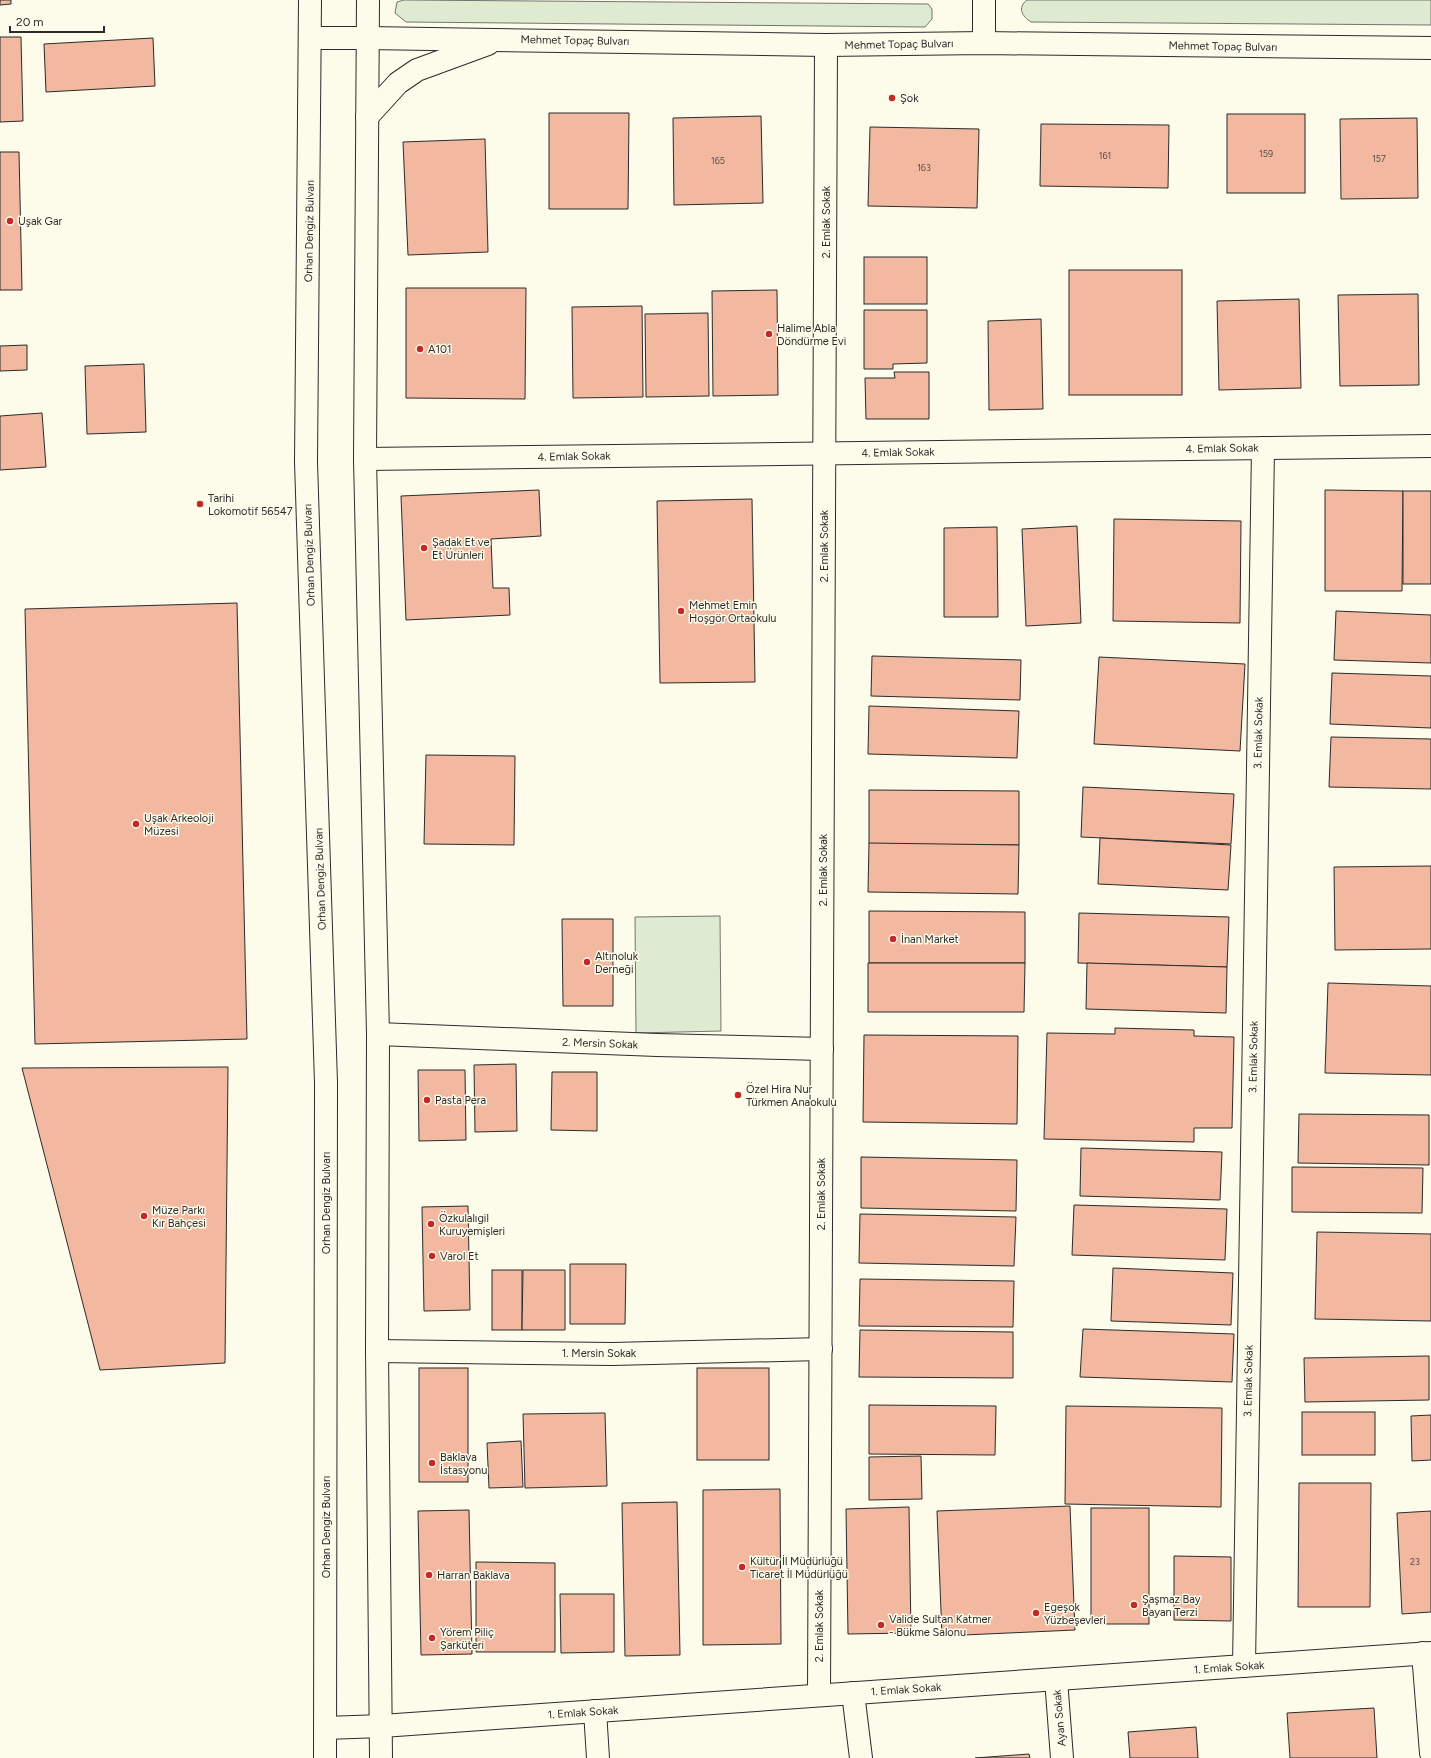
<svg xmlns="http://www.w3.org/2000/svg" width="1431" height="1758" viewBox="0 0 1431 1758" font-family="Figtree,sans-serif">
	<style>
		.green { fill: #deebd1; stroke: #74746e }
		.building { fill: #f2b8a0; stroke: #2b2b2b }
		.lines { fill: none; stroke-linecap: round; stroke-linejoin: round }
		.minor-casing { stroke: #2b2b2b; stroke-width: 24 }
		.tertiary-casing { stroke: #2b2b2b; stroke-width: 24 }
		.secondary-casing { stroke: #2b2b2b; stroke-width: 24 }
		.primary-casing { stroke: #2b2b2b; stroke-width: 24 }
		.minor { stroke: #fdfbea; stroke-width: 22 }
		.tertiary { stroke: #fdfbea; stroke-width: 22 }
		.secondary { stroke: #fdfbea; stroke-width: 22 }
		.primary { stroke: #fdfbea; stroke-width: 22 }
		.poi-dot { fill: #c62828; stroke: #fdfbea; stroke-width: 1.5 }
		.labels { text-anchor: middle; stroke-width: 3; stroke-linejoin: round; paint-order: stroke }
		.number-label { font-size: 9px; fill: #5d4e48 }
		.street-label { font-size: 11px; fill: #2b2b2b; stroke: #fdfbea }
		.poi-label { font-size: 11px; fill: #2b2b2b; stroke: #fdfbea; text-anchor: start }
	</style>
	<rect width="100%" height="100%" fill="#fdfbea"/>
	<g class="green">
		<path d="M 404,0 L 928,4 L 932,9 L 932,19 L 925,27 L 406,22 L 395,13 L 397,2 Z"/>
		<path d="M 1027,0 L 1431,0 L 1431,25 L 1031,22 C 1022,16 1017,8 1027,0 Z"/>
		<path d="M 720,916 L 721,1031 L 636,1033 L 635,917 Z"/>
	</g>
	<g class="building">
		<path d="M 0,0 L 11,0 L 11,4 L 0,5 Z"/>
		<path d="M 0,37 L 21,37 L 23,121 L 0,122 Z"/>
		<path d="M 153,38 L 155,86 L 46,92 L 44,44 Z"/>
		<path d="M 549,113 L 629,113 L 628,209 L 549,209 Z"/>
		<rect x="1227" y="114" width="78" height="79"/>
		<path d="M 761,116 L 763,203 L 674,205 L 673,118 Z"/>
		<path d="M 1417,118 L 1418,198 L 1341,199 L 1340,119 Z"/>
		<path d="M 1041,124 L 1169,125 L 1168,188 L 1040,186 Z"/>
		<path d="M 870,127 L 979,129 L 977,208 L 868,206 Z"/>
		<path d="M 485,139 L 488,252 L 408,255 L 403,142 Z"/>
		<path d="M 0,152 L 19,152 L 22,290 L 0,290 Z"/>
		<rect x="864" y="257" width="63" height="47"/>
		<rect x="1069" y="270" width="113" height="125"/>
		<path d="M 406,288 L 526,288 L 525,399 L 406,398 Z"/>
		<path d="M 777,290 L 778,395 L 713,396 L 712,291 Z"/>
		<path d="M 1418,294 L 1419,385 L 1340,386 L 1338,295 Z"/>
		<path d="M 1299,299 L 1301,388 L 1219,390 L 1217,301 Z"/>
		<path d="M 642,306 L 643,397 L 573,398 L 572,307 Z"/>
		<path d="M 864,310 L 927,310 L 927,363 L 893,364 L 893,369 L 864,369 Z"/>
		<path d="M 708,313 L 709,396 L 646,397 L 645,314 Z"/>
		<path d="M 1041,319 L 1043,409 L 989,410 L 988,321 Z"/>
		<path d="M 27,345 L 27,370 L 0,371 L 0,346 Z"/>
		<path d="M 144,364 L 146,432 L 87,434 L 85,366 Z"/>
		<path d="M 894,372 L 929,372 L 929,419 L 866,419 L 865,378 L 895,378 Z"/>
		<path d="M 42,413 L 46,467 L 0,470 L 0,416 Z"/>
		<path d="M 539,490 L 541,536 L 491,539 L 493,588 L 509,588 L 510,615 L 406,620 L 401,496 Z"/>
		<path d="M 1325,490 L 1403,491 L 1402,591 L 1325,591 Z"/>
		<rect x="1403" y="491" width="28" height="93"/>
		<path d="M 752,499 L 755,682 L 660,683 L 657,501 Z"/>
		<path d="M 1114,519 L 1241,521 L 1240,623 L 1113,621 Z"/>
		<path d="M 1077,526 L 1081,623 L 1026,626 L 1022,529 Z"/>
		<path d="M 997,527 L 998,617 L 944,617 L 944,528 Z"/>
		<path d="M 237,603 L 247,1039 L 35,1044 L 25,609 Z"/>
		<path d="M 1336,611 L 1431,615 L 1431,663 L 1334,660 Z"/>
		<path d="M 872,656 L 1021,660 L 1020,700 L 871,696 Z"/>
		<path d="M 1099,657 L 1245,664 L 1240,751 L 1094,744 Z"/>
		<path d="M 1332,673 L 1431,676 L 1431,728 L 1330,724 Z"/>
		<path d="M 869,706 L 1019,711 L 1017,758 L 868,754 Z"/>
		<path d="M 1331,737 L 1431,739 L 1431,789 L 1329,787 Z"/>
		<path d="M 426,755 L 515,756 L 514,845 L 424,844 Z"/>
		<path d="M 1083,787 L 1234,794 L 1231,844 L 1081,837 Z"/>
		<path d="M 869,790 L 1019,791 L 1019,845 L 869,844 Z"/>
		<path d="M 1100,838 L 1231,845 L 1228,890 L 1098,884 Z"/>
		<path d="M 869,843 L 1019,845 L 1018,894 L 868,892 Z"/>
		<path d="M 1431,866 L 1431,949 L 1335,950 L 1334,867 Z"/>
		<path d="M 869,911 L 1025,912 L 1025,963 L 869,963 Z"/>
		<path d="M 1079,913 L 1229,917 L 1227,967 L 1078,963 Z"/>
		<path d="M 562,919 L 613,919 L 613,1006 L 563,1006 Z"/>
		<path d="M 868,963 L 1025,963 L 1024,1012 L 868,1012 Z"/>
		<path d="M 1087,963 L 1227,967 L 1226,1013 L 1086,1009 Z"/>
		<path d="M 1328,983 L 1431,986 L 1431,1075 L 1325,1073 Z"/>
		<path d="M 1115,1028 L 1194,1030 L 1194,1036 L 1234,1037 L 1232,1128 L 1194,1128 L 1194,1142 L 1044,1139 L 1047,1033 L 1115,1034 Z"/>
		<path d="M 864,1035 L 1018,1036 L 1017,1124 L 863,1122 Z"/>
		<path d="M 516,1064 L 517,1131 L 475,1132 L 474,1065 Z"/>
		<path d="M 228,1067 L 225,1363 L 100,1370 L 22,1068 Z"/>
		<path d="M 418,1070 L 465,1070 L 466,1140 L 419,1141 Z"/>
		<path d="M 552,1072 L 597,1072 L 597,1131 L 551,1130 Z"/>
		<path d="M 1299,1114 L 1429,1115 L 1429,1165 L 1298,1163 Z"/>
		<path d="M 1081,1148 L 1222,1152 L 1220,1200 L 1080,1196 Z"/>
		<path d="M 861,1157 L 1017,1160 L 1016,1211 L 861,1208 Z"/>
		<path d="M 1292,1167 L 1423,1168 L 1422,1213 L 1292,1212 Z"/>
		<path d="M 1074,1205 L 1227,1209 L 1225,1260 L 1072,1255 Z"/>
		<path d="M 468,1206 L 470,1310 L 424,1311 L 422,1207 Z"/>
		<path d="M 860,1214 L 1016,1217 L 1014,1266 L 859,1263 Z"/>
		<path d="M 1317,1232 L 1431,1234 L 1431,1321 L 1315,1319 Z"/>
		<path d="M 570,1264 L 626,1264 L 625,1324 L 570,1324 Z"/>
		<path d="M 1113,1268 L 1233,1273 L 1231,1325 L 1111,1321 Z"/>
		<rect x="492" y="1270" width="30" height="60"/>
		<path d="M 523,1270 L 565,1270 L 565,1330 L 522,1330 Z"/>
		<path d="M 860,1279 L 1014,1281 L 1013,1327 L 859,1326 Z"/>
		<path d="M 1083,1329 L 1234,1334 L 1232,1382 L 1080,1377 Z"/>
		<path d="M 860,1330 L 1013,1332 L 1013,1378 L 859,1377 Z"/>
		<path d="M 1429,1356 L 1429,1400 L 1305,1402 L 1304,1358 Z"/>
		<rect x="419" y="1368" width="49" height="114"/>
		<rect x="697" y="1368" width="72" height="92"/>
		<path d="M 869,1405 L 996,1406 L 995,1455 L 869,1454 Z"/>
		<path d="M 1066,1406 L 1222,1408 L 1221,1507 L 1065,1504 Z"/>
		<rect x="1302" y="1412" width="73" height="43"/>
		<path d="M 605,1413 L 607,1486 L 525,1488 L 523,1414 Z"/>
		<path d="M 1431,1415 L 1431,1460 L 1412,1461 L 1411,1416 Z"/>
		<path d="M 521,1441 L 523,1487 L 489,1488 L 487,1443 Z"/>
		<path d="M 921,1456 L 922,1499 L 869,1500 L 869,1457 Z"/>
		<path d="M 1299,1483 L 1371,1483 L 1370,1607 L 1298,1607 Z"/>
		<path d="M 780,1489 L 781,1644 L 703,1645 L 703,1490 Z"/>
		<path d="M 677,1502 L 680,1655 L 625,1656 L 622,1503 Z"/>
		<path d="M 1070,1506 L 1075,1630 L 942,1636 L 937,1511 Z"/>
		<path d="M 909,1507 L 911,1633 L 848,1634 L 846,1509 Z"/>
		<rect x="1091" y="1508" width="58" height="116"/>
		<path d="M 469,1510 L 472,1654 L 421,1655 L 418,1511 Z"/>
		<path d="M 1431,1511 L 1431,1612 L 1402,1614 L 1397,1513 Z"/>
		<path d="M 1174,1556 L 1231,1557 L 1231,1621 L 1174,1620 Z"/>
		<path d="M 476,1562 L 555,1563 L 555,1652 L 476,1652 Z"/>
		<path d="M 560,1594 L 614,1594 L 614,1652 L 561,1653 Z"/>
		<path d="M 1374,1708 L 1377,1758 L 1290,1758 L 1287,1713 Z"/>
		<path d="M 1196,1727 L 1198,1758 L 1130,1758 L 1128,1732 Z"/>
		<path d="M 1029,1754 L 1030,1758 L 975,1758 Z"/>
	</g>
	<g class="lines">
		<g class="minor-casing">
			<g id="minor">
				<path d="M 365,459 L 1431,446"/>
				<path d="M 378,1034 L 657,1045 L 822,1049"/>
				<path d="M 377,1351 L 612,1354 L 821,1349"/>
				<path d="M 1423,1653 L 1431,1753"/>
				<path d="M 1244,1666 L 1263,448"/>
				<path d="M 1056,1679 L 1062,1758"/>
				<path d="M 853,1693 L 861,1758"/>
				<path d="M 819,1695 L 826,45"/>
				<path d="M 595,1711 L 598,1758"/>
			</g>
		</g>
		<g class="tertiary-casing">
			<path id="tertiary" d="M 382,1726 L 1431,1653"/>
		</g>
		<g class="secondary-casing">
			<g id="secondary">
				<path d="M 367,38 L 826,45 L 984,43 L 1431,48"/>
				<path d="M 984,43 L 984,0"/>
				<path d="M 367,117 L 398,83 L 417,70 L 488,44"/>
			</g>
		</g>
		<g class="primary-casing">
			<g id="primary">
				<path d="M 310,0 L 306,462 L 326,1083 L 325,1758"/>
				<path d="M 368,0 L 365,459 L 378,1034 L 377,1351 L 381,1758"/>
				<path d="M 311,38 L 367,38"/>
				<path d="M 325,1728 L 382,1726"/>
			</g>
		</g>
		<use href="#minor" class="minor"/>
		<use href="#tertiary" class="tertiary"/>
		<use href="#secondary" class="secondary"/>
		<use href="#primary" class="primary"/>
	</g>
	<g class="poi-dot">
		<circle cx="892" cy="98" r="4"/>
		<circle cx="10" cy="221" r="4"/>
		<circle cx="769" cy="334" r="4"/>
		<circle cx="420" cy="349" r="4"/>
		<circle cx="200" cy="504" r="4"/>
		<circle cx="424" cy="548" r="4"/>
		<circle cx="681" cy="611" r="4"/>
		<circle cx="136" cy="824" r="4"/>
		<circle cx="893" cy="939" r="4"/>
		<circle cx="587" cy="962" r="4"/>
		<circle cx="738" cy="1095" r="4"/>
		<circle cx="427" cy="1100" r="4"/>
		<circle cx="144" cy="1216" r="4"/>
		<circle cx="431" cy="1224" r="4"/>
		<circle cx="432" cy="1256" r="4"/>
		<circle cx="432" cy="1463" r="4"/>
		<circle cx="742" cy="1567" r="4"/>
		<circle cx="429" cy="1575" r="4"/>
		<circle cx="1134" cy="1605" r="4"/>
		<circle cx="1036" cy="1613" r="4"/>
		<circle cx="881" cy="1625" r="4"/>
		<circle cx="432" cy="1638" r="4"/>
	</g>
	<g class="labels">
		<g class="number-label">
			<text x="1266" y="157">159</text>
			<text x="1105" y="159">161</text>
			<text x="1379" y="162">157</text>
			<text x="718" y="164">165</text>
			<text x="924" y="171">163</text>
			<text x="1415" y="1565">23</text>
		</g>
		<g class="street-label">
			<text transform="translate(575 40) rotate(1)" y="4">Mehmet Topaç Bulvarı</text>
			<text transform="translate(899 44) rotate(-1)" y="4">Mehmet Topaç Bulvarı</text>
			<text transform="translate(1223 46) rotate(1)" y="4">Mehmet Topaç Bulvarı</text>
			<text transform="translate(826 222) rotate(-90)" y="4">2. Emlak Sokak</text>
			<text transform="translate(309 231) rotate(-89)" y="4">Orhan Dengiz Bulvarı</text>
			<text transform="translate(1222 448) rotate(-1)" y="4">4. Emlak Sokak</text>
			<text transform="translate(898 452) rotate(-1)" y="4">4. Emlak Sokak</text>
			<text transform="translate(574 456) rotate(-1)" y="4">4. Emlak Sokak</text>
			<text transform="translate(824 546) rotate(-90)" y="4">2. Emlak Sokak</text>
			<text transform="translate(309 555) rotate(-92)" y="4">Orhan Dengiz Bulvarı</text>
			<text transform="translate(1258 733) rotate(-89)" y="4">3. Emlak Sokak</text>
			<text transform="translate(823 870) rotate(-90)" y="4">2. Emlak Sokak</text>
			<text transform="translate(320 879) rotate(-92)" y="4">Orhan Dengiz Bulvarı</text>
			<text transform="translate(600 1043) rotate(2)" y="4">2. Mersin Sokak</text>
			<text transform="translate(1253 1057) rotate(-89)" y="4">3. Emlak Sokak</text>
			<text transform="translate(821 1194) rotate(-90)" y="4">2. Emlak Sokak</text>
			<text transform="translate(326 1203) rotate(-90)" y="4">Orhan Dengiz Bulvarı</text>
			<text x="599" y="1357">1. Mersin Sokak</text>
			<text transform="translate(1248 1381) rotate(-89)" y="4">3. Emlak Sokak</text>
			<text transform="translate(326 1527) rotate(-90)" y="4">Orhan Dengiz Bulvarı</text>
			<text transform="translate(819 1626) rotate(-90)" y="4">2. Emlak Sokak</text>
			<text transform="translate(1229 1667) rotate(-4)" y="4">1. Emlak Sokak</text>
			<text transform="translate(906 1689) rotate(-4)" y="4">1. Emlak Sokak</text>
			<text transform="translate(583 1712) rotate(-4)" y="4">1. Emlak Sokak</text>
			<text transform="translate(1059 1718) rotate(-95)" y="4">Ayan Sokak</text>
		</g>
		<g class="poi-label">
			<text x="900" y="102">Şok</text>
			<text x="18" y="225">Uşak Gar</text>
			<text x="777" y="332">Halime Abla<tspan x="777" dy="13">Döndürme Evi</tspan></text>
			<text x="428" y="353">A101</text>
			<text x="208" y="502">Tarihi<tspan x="208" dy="13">Lokomotif 56547</tspan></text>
			<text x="432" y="546">Şadak Et ve<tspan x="432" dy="13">Et Ürünleri</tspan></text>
			<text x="689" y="609">Mehmet Emin<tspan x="689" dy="13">Hoşgör Ortaokulu</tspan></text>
			<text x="144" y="822">Uşak Arkeoloji<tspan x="144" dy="13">Müzesi</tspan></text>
			<text x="901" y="943">İnan Market</text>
			<text x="595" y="960">Altınoluk<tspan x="595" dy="13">Derneği</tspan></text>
			<text x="746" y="1093">Özel Hira Nur<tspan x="746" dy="13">Türkmen Anaokulu</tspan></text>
			<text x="435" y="1104">Pasta Pera</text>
			<text x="152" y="1214">Müze Parkı<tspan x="152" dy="13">Kır Bahçesi</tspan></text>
			<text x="439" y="1222">Özkulalıgil<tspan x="439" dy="13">Kuruyemişleri</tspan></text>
			<text x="440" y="1260">Varol Et</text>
			<text x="440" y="1461">Baklava<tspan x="440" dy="13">İstasyonu</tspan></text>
			<text x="750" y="1565">Kültür İl Müdürlüğü<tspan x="750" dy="13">Ticaret İl Müdürlüğü</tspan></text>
			<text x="437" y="1579">Harran Baklava</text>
			<text x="1142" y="1603">Şaşmaz Bay<tspan x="1142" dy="13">Bayan Terzi</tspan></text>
			<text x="1044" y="1611">Egeşok<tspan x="1044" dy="13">Yüzbeşevleri</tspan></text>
			<text x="889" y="1623">Valide Sultan Katmer<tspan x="889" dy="13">- Bükme Salonu</tspan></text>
			<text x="440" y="1636">Yörem Piliç<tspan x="440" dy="13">Şarküteri</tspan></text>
		</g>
	</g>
	<path d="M10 26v6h94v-6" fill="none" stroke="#2b2b2b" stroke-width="2"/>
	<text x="16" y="26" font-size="12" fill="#2b2b2b" stroke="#fdfbea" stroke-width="3" paint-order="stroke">20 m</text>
</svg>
